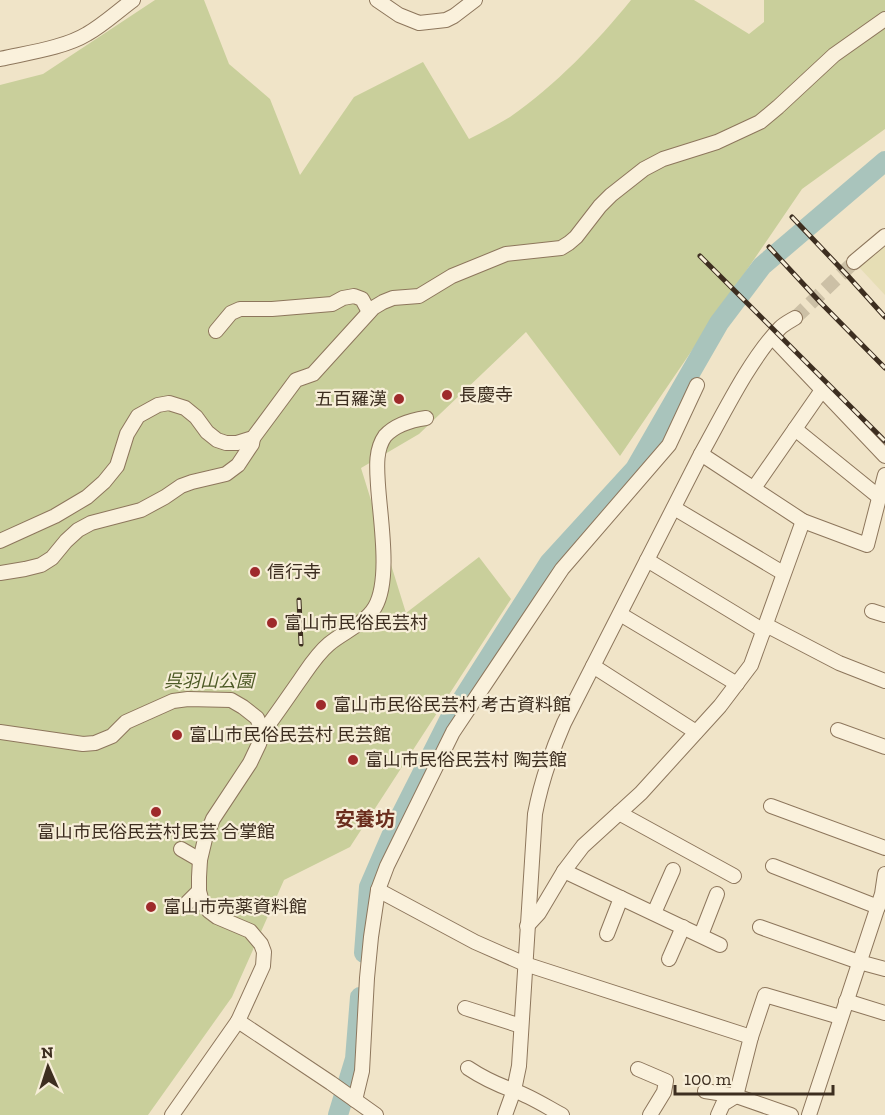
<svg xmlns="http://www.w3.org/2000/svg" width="885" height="1115" viewBox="0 0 885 1115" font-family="'Zilla Slab','Noto Sans JP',serif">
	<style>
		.farmland { fill: #e6deb5 }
		.green { fill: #c9cf9b }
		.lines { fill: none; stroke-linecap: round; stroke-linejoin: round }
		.river { stroke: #a9c4bc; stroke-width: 20 }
		.minor-tunnel { stroke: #ccc0a6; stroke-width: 14; stroke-dasharray: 14 7; stroke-linecap: butt }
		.minor-casing { stroke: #8d765c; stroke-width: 16 }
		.minor { stroke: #faf1dc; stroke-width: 14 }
		.rail-casing { stroke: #3d2e20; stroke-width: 5 }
		.rail { stroke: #f7eed8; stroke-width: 3; stroke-dasharray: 9; stroke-linecap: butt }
		.poi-dot { fill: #9e2a2b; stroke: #f7eed8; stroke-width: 2 }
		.labels { text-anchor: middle; stroke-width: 4.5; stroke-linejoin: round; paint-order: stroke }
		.poi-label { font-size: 18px; fill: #3d2e20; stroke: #f7eed8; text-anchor: start }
		.park-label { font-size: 18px; font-style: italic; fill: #4d5a26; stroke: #f7eed8 }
		.neighbourhood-label { font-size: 20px; font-weight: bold; fill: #6b2e1e; stroke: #f7eed8 }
	</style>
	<rect width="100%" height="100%" fill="#f0e4c8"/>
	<path class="farmland" d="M 885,244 L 885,295 L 858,266 Z"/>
	<path class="green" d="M 155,0 L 204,0 L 229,64 L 270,99 L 300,175 L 354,97 L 423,62 L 469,139 C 483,132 497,125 510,117 C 555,86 597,42 631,0 L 694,0 L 749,34 L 764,22 L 764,0 L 885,0 L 885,129 L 802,189 L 620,456 L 526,332 L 419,434 L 361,468 L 406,613 L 479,557 L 511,599 L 350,847 L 284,880 L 232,997 L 148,1115 L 0,1115 L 0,85 L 43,74 Z"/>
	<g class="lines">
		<g class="river">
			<path d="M 364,953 L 369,887 L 395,827 L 449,720 L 549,563 L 635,469 L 719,323 L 762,266 L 885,161"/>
			<path d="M 338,1115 L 355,1059 L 360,997"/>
		</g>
		<path class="minor-tunnel" d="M 795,318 L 854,262"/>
		<g class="minor-casing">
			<g id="minor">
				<path d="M 377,0 L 399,15 L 419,23 L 446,20 L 454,16 L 475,0"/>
				<path d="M 0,59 C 26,53 64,48 87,34 C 103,25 118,11 133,0"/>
				<path d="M 854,262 L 885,236"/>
				<path d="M 216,331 L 231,313 L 240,309 L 272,309 L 332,304 L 343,298 L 354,296 L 362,299 L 369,312"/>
				<path d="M 773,338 L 885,456"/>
				<path d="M 795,429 L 879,497"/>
				<path d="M 701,454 L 803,521 L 867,545 L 885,475"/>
				<path d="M 754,488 L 822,390"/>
				<path d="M 674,508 L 783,573"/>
				<path d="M 0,541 L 55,516 L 87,497 L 104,482 L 117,466 L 127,434 L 138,416 L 158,405 L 169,403 L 185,408 L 196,417 L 207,432 L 217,440 L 226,443 L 237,443 L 253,438 L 296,380 L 313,374 L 373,308 L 383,302 L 393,298 L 419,296 L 452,276 L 506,254 L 561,248 L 569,243 L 576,237 L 600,206 L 611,195 L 644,169 L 663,159 L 717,142 L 760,122 L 778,107 L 834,55 L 885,19"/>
				<path d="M 647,560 L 764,631"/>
				<path d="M 0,573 L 25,569 L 41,565 L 52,558 L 66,541 L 78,530 L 91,523 L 141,510 L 165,497 L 181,486 L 192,482 L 226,474 L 238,465 L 252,444 L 253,438"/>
				<path d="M 872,611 L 885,615"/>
				<path d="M 620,614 L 737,684"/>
				<path d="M 766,625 L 839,663 L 885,681"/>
				<path d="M 593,666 L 696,732"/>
				<path d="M 838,730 L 885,747"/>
				<path d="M 0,732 L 83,744 L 95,743 L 112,736 L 126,722 L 173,701 L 188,699 L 231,700 L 243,707 L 257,718 L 263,732"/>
				<path d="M 771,806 L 885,848"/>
				<path d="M 619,813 L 734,876"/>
				<path d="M 181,849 L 200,860"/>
				<path d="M 773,866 L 878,907"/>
				<path d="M 564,871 L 720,945"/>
				<path d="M 378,890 L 475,942 L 525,964 L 751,1037"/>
				<path d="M 186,904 L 199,891"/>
				<path d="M 654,913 L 673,870"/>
				<path d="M 527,926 L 539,913 L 564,871 L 583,846 L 641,793 L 720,706 L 751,665 L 803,521"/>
				<path d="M 760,927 L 859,962 L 885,969"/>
				<path d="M 607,934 L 621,898"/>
				<path d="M 701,935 L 717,894"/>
				<path d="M 669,959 L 683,927"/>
				<path d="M 846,1001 L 885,1013"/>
				<path d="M 465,1008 L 521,1026"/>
				<path d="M 238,1021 L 331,1083 L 376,1115"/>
				<path d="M 468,1068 C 483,1078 498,1085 515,1091 C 530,1096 547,1107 562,1115"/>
				<path d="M 638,1069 L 666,1081 L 664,1092 L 650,1115"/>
				<path d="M 705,1091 L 736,1096 L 791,1115"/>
				<path d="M 355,1100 L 362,1071 L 367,978 L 371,937 L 378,890 L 387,866 L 453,732 L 562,569 L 669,445 L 697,385"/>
				<path d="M 172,1115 L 238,1021 L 263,966 L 264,952 L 261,944 L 250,931 L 217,917 L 209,911 L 202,902 L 199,891 L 199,877 L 200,860 L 205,839 L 213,819 L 250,763 L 259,744 L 263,732 C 276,715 288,697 300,680 C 309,667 317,654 329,644 C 343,632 365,624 375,607 C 391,579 380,518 378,485 C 377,469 375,450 385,436 C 395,425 412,420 426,418"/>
				<path d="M 505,1115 L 514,1090 L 519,1066 L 535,814 C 541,782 551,753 564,723 L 701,454 C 723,415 749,360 780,328 C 784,324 790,321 795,318"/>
				<path d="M 718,1115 L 723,1104 L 736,1096 L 751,1037 L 765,995 L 840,1017"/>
				<path d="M 809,1115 L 882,894 L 885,874"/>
			</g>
		</g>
		<use href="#minor" class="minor"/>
		<g class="rail-casing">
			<g id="rail">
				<path d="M 792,217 L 848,276 L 885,317"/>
				<path d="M 769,247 L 820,302 L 885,368"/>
				<path d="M 700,256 L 885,441"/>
				<path d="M 299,600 L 301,644"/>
			</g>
		</g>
		<use href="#rail" class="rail"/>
	</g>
	<g class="poi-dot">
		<circle cx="447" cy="395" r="6"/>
		<circle cx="399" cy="399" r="6"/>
		<circle cx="255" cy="572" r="6"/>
		<circle cx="272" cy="623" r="6"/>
		<circle cx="321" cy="705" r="6"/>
		<circle cx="177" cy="735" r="6"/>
		<circle cx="353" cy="760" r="6"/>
		<circle cx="156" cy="812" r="6"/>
		<circle cx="151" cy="907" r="6"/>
	</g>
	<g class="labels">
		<g class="poi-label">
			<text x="459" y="401">長慶寺</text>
			<text x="387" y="405" text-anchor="end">五百羅漢</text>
			<text x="267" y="578">信行寺</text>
			<text x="284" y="629">富山市民俗民芸村</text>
			<text x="333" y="711">富山市民俗民芸村 考古資料館</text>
			<text x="189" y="741">富山市民俗民芸村 民芸館</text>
			<text x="365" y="766">富山市民俗民芸村 陶芸館</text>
			<text x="156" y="838" text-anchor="middle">富山市民俗民芸村民芸 合掌館</text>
			<text x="163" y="913">富山市売薬資料館</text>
		</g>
		<g class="park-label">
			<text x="209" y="687">呉羽山公園</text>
		</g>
		<g class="neighbourhood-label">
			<text x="365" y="826">安養坊</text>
		</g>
	</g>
	<g transform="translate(48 1067) rotate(357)" stroke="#f7eed8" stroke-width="4.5" paint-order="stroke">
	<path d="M0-4.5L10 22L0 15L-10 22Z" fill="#3d2e20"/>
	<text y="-9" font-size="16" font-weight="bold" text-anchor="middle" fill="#3d2e20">N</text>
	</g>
	<path d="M675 1085v9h158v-9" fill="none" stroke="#3d2e20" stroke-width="3"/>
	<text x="684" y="1085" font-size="18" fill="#3d2e20" stroke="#f7eed8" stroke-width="4.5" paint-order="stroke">100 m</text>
</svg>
